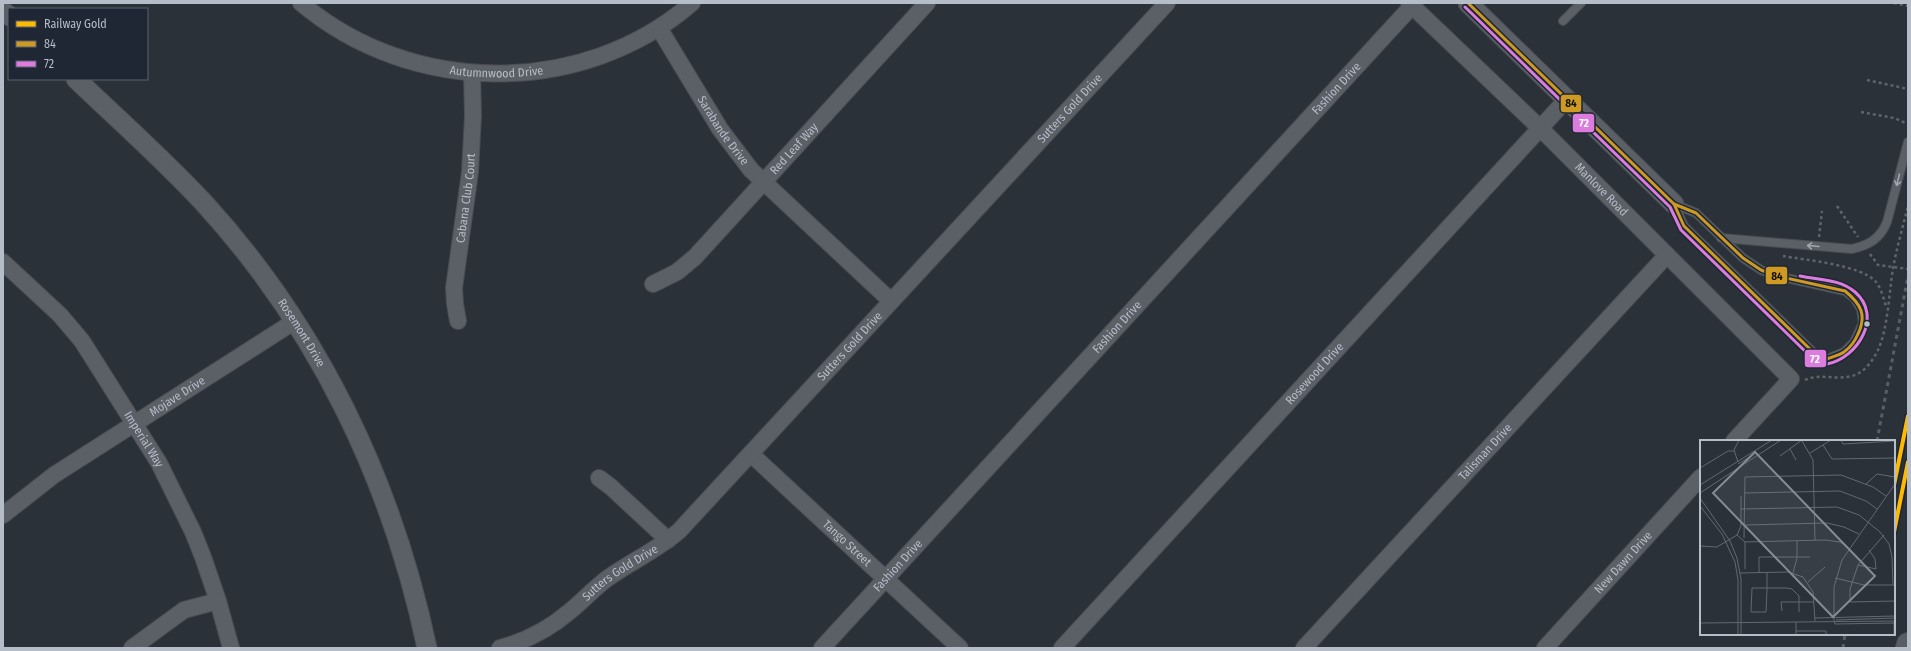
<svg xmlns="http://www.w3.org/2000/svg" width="1911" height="651" viewBox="0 0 1911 651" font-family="'Fira Sans Condensed',sans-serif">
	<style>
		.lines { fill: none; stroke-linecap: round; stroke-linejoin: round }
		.service-casing { stroke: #494d53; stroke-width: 10 }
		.minor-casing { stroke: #494d53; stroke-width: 18 }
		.tertiary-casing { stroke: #494d53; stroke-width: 21 }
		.secondary-casing { stroke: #494d53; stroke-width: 24 }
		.path { stroke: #5e646a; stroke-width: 2.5; stroke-dasharray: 3 3; stroke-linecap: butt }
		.service { stroke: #5b5f66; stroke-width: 8 }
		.minor { stroke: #5b5f66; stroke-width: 16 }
		.tertiary { stroke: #5b5f66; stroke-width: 19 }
		.secondary { stroke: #595e65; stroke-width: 22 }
		.rail { stroke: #595e64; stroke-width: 3; stroke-dasharray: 4 4; stroke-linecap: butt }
		.bus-1-casing { stroke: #1e2733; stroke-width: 6 }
		.bus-2-casing { stroke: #1e2733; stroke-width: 6 }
		.bus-1 { stroke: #ce9a23; stroke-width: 3 }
		.bus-2 { stroke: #dd7cdf; stroke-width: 3 }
		.rail-1-casing { stroke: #1e2733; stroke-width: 7 }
		.rail-1 { stroke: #ffba00; stroke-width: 4 }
		.oneway { stroke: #9ea6b0 }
		.bus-dot { fill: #b5bdc9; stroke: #1e2733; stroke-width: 1.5 }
		.labels { text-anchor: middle; stroke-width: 4; stroke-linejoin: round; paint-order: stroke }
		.street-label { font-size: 12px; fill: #b5bdc9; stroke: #1e2733 }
		.inset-road { fill: none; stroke: #626972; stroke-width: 1 }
		.view { fill: #858c96; fill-opacity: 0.15; stroke: #858c96; stroke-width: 2 }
		.inset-edge { fill: none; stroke: #b5bdc9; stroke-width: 2 }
		.line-badge { stroke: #1e2733; stroke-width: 1.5 }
		.badge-label { font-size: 11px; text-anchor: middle; font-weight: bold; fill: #fff }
		.pale-badge-label { font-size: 11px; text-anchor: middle; font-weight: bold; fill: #111 }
	</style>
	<rect width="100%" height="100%" fill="#2b3138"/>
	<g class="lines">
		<g class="service-casing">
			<g id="service">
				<path d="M 1563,21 L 1581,3"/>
				<path d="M 1674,204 L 1696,213 L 1743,258 L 1761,270 L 1777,276 L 1845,291 L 1854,298 L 1861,309 L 1863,323 L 1854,342 L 1844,352 L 1827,359 L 1814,353 L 1684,226 Z"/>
				<path d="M 1721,238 L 1852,249 C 1869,245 1880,239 1887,222 L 1908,142"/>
			</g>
		</g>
		<g class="minor-casing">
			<g id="minor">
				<path id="s1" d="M 301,3 C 411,96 582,98 692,3"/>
				<path id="s2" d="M 1409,3 L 1540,128 L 1791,379 L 1734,441"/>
				<path id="s3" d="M 659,28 L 720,129 L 751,170 L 891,301"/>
				<path id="s4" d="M 3,262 L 60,315 L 82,341 L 159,463 L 193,532 L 203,557 L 218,601 L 231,648"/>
				<path id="s5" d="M 653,284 L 677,272 L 695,257 L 927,3"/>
				<path id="s6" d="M 458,321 L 455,304 L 454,288 L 470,172 L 473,116 L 472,73"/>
				<path id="s7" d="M 751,454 L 960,648"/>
				<path d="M 599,478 L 611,487 L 668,540"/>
				<path id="s8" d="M 3,515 L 54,475 L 295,321"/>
				<path d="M 132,648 L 184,610 L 218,601"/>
				<path id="s9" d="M 500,648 C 526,641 549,629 569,612 C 583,601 594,588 608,578 C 632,561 657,550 679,531 L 1167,3"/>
				<path id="s10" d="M 822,648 L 1412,6"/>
				<path id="s11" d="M 1062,648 L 1567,99"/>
				<path id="s12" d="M 1304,648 L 1667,255"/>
				<path id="s13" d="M 1545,648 L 1701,477"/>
			</g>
		</g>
		<g class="tertiary-casing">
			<g id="tertiary">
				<path d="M 1468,3 L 1674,204"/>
				<path d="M 3,11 L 9,16"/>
				<path id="s14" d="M 76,79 C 119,120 163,159 204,203 C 319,329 392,482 427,648"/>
			</g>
		</g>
		<g class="secondary-casing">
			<path id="secondary" d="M 1907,648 L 1908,644"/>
		</g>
		<g class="path">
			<path d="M 1894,3 L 1908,6"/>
			<path d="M 1867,80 L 1908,89"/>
			<path d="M 1861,112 L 1894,118 L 1908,124"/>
			<path d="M 1837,206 L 1858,237"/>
			<path d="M 1819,237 L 1822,211"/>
			<path d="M 1870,254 L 1878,265 L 1908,269"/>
			<path d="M 1783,256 C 1805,260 1862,265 1876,282 C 1881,288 1884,299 1886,307"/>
			<path d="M 1805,380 C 1821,372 1842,383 1859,373 C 1867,369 1874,358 1878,350 C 1888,328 1889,293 1893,268 C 1897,247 1903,226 1908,206"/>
		</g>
		<use href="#service" class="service"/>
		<use href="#minor" class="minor"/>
		<use href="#tertiary" class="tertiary"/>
		<use href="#secondary" class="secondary"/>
		<g class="rail">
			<path d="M 1877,441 L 1908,276"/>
			<path d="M 1843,648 L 1845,634"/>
		</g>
		<g class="bus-1-casing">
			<g id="bus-1">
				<path d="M 1468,3 L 1674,204"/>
				<path d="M 1674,204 L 1696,213 L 1743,258 L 1761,270 L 1777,276 L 1845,291 C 1861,304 1867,315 1858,334 C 1855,341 1851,347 1844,352 C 1840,355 1832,357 1827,359 L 1814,353 L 1684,226 Z"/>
			</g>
		</g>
		<g class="bus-2-casing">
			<path id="bus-2" d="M 1465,7 L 1670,207 L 1681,230 L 1811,357 L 1827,364 C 1858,358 1883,316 1855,292 C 1840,279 1819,280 1800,276"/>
		</g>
		<use href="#bus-1" class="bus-1"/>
		<use href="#bus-2" class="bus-2"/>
		<g class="rail-1-casing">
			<g id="rail-1">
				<path d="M 1894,485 L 1908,416"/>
				<path d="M 1894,532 L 1908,462"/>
			</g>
		</g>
		<use href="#rail-1" class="rail-1"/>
	</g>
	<defs><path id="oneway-shaft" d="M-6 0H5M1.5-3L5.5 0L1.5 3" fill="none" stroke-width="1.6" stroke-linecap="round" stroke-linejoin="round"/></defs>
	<g class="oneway">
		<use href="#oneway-shaft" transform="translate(1898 180) rotate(104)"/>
		<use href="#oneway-shaft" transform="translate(1813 246) rotate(-175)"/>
	</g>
	<circle class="bus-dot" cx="1867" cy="324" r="3.5"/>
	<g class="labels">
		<g class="street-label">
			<text dy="4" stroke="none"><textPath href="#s1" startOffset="212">Autumnwood Drive</textPath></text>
			<text dy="4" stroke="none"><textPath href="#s10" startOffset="760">Fashion Drive</textPath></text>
			<text dy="4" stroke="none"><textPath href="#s9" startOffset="791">Sutters Gold Drive</textPath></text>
			<text dy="4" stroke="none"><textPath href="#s3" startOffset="121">Sarabande Drive</textPath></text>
			<text dy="4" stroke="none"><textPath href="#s5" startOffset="197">Red Leaf Way</textPath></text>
			<text dy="4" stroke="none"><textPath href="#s2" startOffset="268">Manlove Road</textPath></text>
			<text dy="4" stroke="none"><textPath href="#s6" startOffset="124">Cabana Club Court</textPath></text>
			<text dy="4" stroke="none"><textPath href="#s10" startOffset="436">Fashion Drive</textPath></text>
			<text dy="4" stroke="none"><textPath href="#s14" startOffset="341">Rosemont Drive</textPath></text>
			<text dy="4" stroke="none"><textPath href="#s9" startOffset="467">Sutters Gold Drive</textPath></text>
			<text dy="4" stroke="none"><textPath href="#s11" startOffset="373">Rosewood Drive</textPath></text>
			<text dy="4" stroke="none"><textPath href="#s8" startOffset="211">Mojave Drive</textPath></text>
			<text dy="4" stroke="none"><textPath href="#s4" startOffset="228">Imperial Way</textPath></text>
			<text dy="4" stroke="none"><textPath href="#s12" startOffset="267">Talisman Drive</textPath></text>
			<text dy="4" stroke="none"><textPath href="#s7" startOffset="131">Tango Street</textPath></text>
			<text dy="4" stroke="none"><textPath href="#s13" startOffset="116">New Dawn Drive</textPath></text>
			<text dy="4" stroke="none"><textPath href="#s10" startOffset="112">Fashion Drive</textPath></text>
			<text dy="4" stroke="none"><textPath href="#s9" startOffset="143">Sutters Gold Drive</textPath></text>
		</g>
	</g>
	<g transform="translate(1700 440)">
		<rect width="195" height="195" fill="#2b3138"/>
		<path class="inset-road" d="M 141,0 L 143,4 L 195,1M 102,1 L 113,20 L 115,100M 123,5 L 132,19 L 195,18M 90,9 L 96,20M 110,13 L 131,0M 80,16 L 102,0M 38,22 L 34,10 L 39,0M 38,24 L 51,16M 0,28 L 28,11 L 34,11M 166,44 L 177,34 L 195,37M 0,45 L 72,0M 0,53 L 81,0M 45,53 L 140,51 L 166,61 L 177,69M 0,58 L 30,101 L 37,118 L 41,139 L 41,195M 0,66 L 22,94 L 35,122 L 38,140 L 38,195M 41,69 L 137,67 L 159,75 L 180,92 L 189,104 L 192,117 L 193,145M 45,85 L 127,83 L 144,87 L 159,94M 37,95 L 45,102 L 125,100 L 140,102 L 149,108M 184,95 L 158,125 L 150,149 L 150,162 L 195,161M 44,98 L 45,37 L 141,35 L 173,47 L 186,56M 45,102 L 45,129M 0,106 L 17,107 L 37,95 L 41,86 L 41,56M 158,125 L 176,129 L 175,119 L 169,110M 67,132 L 67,148 L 66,172 L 51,172 L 52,148 L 86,148 L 92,149 L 99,156 L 99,172M 40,133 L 88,132 L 103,137 L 113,152 L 115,181M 59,133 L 59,117 L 110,117M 93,133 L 97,118 L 97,101M 135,138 L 164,145 L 194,145M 108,142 L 125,127M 82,171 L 81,162 L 114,162M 115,178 L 195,176M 136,180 L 195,178M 134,181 L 134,147 L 142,120 L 195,44M 134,181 L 135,184 L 194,183M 194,181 L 194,195M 0,183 L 195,181M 96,191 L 126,191 L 126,195M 96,195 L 96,182"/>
		<path class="view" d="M 55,12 L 175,136 L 133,177 L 13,53 Z"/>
		<rect width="195" height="195" class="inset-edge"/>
	</g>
	<g class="line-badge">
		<rect x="1560" y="94" width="22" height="19" rx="4" fill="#ce9a23"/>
		<rect x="1572" y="113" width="23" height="20" rx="4" fill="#dd7cdf"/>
		<rect x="1765" y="266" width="23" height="19" rx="4" fill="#ce9a23"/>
		<rect x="1804" y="349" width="23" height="19" rx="4" fill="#dd7cdf"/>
	</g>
	<g class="badge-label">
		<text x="1584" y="127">72</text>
		<text x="1815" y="363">72</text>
	</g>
	<g class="pale-badge-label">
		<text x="1571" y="107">84</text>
		<text x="1777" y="280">84</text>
	</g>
	<rect width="1911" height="651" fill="none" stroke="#b5bdc9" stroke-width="8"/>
	<rect x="8" y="8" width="140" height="72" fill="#1e2733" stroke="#5a636f"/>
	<rect x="16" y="21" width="20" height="6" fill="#ffba00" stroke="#5a636f"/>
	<text x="44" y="28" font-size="12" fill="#b5bdc9">Railway Gold</text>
	<rect x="16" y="41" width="20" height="6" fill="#ce9a23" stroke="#5a636f"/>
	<text x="44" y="48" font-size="12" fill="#b5bdc9">84</text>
	<rect x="16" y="61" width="20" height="6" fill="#dd7cdf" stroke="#5a636f"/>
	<text x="44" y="68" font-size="12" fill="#b5bdc9">72</text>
</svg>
